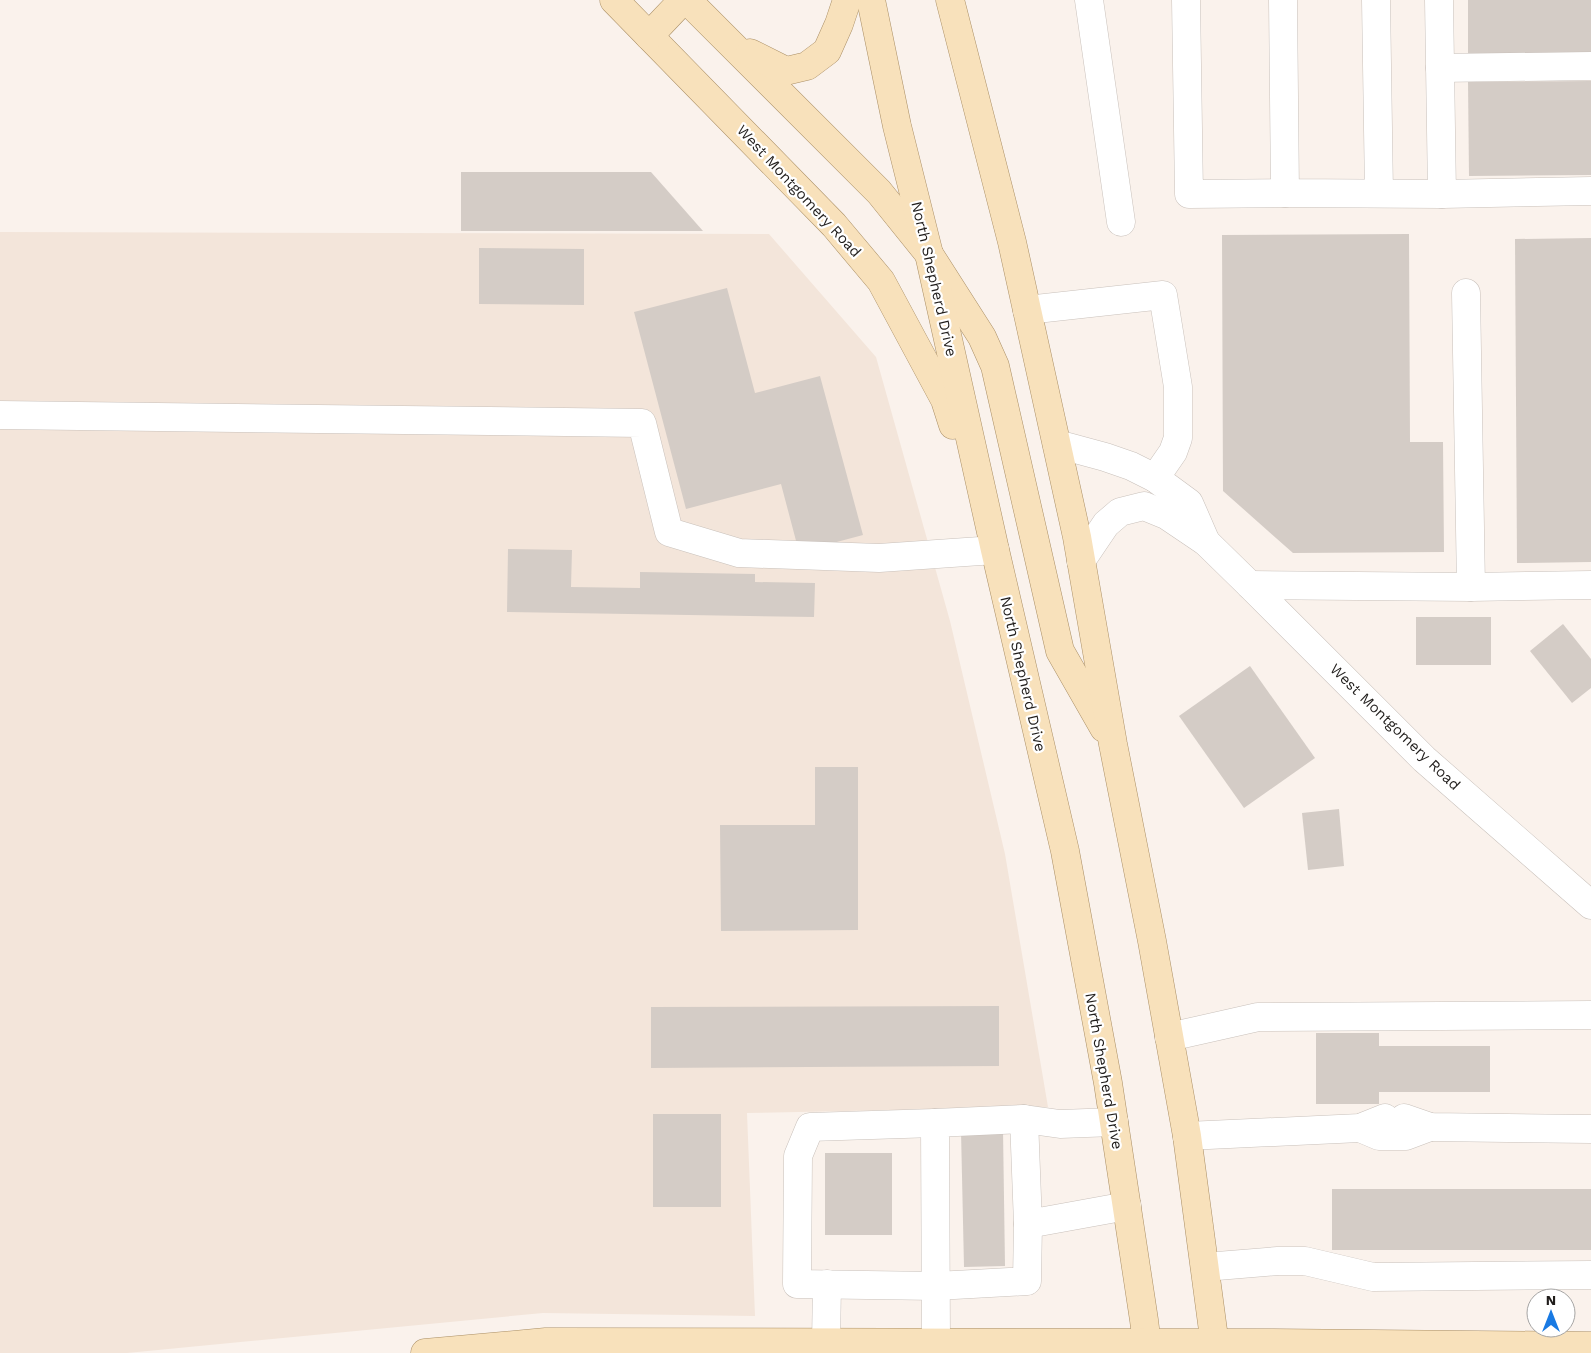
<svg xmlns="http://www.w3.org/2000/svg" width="1591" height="1353" viewBox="0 0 1591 1353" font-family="'Work Sans',sans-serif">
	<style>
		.built { fill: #f3e5da }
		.building { fill: #d4ccc6 }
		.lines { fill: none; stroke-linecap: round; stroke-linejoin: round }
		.minor-casing { stroke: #c9c1bb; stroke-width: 29 }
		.major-casing { stroke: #aa8f66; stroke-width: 29 }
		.minor { stroke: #fff; stroke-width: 28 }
		.major { stroke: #f8e1bb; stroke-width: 28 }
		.labels { text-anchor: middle; stroke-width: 4.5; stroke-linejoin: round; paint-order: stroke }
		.street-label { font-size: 15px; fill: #201d1b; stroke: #fff }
	</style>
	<rect width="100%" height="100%" fill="#faf2ec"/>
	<path class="built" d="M 0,232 L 769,234 L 876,357 L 950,621 L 1005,854 L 1048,1107 L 747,1113 L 755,1316 L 543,1313 L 127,1353 L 0,1353 Z"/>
	<g class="building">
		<rect x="1468" y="0" width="123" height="58"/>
		<path d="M 1591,81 L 1591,175 L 1469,176 L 1468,82 Z"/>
		<path d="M 461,172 L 651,172 L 703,231 L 461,231 Z"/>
		<path d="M 1409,234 L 1410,442 L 1443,442 L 1444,552 L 1293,553 L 1223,491 L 1222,235 Z"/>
		<path d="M 1591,238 L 1591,562 L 1517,563 L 1515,239 Z"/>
		<path d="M 479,248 L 584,249 L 584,305 L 479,304 Z"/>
		<path d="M 727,288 L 755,393 L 820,376 L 863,535 L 799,552 L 781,484 L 686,509 L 634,312 Z"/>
		<path d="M 508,549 L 572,550 L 571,587 L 640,588 L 640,572 L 755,574 L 755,582 L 815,583 L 814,617 L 507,612 Z"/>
		<rect x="1416" y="617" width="75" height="48"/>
		<path d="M 1563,624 L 1591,659 L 1591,688 L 1572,703 L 1530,651 Z"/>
		<path d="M 1250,666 L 1315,758 L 1244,808 L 1179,716 Z"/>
		<path d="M 815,767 L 858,767 L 858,930 L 721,931 L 720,825 L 815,825 Z"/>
		<path d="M 1339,809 L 1344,866 L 1308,870 L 1302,813 Z"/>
		<path d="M 999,1006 L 999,1066 L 651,1068 L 651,1007 Z"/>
		<path d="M 1316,1033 L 1379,1033 L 1379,1046 L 1490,1046 L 1490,1092 L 1379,1092 L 1379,1104 L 1316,1104 Z"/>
		<rect x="653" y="1114" width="68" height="93"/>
		<path d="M 1003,1130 L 1005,1266 L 964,1267 L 961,1131 Z"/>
		<rect x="825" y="1153" width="67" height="82"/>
		<rect x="1332" y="1189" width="259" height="61"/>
	</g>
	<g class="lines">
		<g class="minor-casing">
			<g id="minor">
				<path d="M 1089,0 L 1121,222"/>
				<path d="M 1186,0 L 1189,194 L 1285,193"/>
				<path d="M 1283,0 L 1285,193 L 1442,194"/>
				<path d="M 1376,0 L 1379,193"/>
				<path d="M 1439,0 L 1442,194 L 1591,191"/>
				<path d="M 1440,68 L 1591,66"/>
				<path d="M 1466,293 L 1471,587"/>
				<path d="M 1027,310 L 1163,295 L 1178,387 L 1178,438 L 1173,452 L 1155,478"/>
				<path d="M 0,415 L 642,423 L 669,532 L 739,553 L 879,558 L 995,550"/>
				<path d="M 1057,444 L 1105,457 L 1131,466 L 1155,478 L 1189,503 L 1206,542"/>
				<path d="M 1081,561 L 1106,524 L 1120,512 L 1144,506 L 1166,515 L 1206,542 L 1250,585 L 1424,759 L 1591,905"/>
				<path d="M 1250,585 L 1471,587 L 1591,585"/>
				<path d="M 1169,1037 L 1258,1017 L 1591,1015"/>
				<path d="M 1404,1118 L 1430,1127 L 1591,1129"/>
				<path d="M 1024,1119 L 1028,1224 L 1127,1206"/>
				<path d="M 935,1123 L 810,1127 L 798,1156 L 797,1284 L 936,1286 L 1027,1281 L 1028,1224"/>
				<path d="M 1360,1128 L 1379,1136 L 1406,1136 L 1430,1127"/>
				<path d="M 1187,1136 L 1360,1128 L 1385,1118"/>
				<path d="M 1205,1267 L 1278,1261 L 1305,1261 L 1373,1277 L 1591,1275"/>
				<path d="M 826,1343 L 827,1284"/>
				<path d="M 936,1343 L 935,1123 L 1024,1119 L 1060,1124 L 1114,1122"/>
			</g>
		</g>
		<g class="major-casing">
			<g id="major">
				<path d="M 614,0 L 834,225 L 881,281 L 945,400 L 953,425"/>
				<path d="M 687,0 L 879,192 L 929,254 L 982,337 L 995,366 L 1060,651 L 1104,728"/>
				<path d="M 871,0 L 897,126 L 929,254 L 995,550 L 1065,851 L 1108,1083 L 1144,1320 L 1148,1353"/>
				<path d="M 950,0 L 1012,242 L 1077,537 L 1113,744 L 1152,941 L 1187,1136 L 1216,1353"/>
				<path d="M 649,36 L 683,0"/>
				<path d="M 750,53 L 786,71 L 807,66 L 827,51 L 839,24 L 847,0"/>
				<path d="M 425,1353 L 546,1342 L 1273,1343 L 1591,1346"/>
			</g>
		</g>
		<use href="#minor" class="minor"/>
		<use href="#major" class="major"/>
	</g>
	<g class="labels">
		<g class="street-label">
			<text transform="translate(799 191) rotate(47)" y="5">West Montgomery Road</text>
			<text transform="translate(934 279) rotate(77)" y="5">North Shepherd Drive</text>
			<text transform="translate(1023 674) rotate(77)" y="5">North Shepherd Drive</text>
			<text transform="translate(1395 727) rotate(44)" y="5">West Montgomery Road</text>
			<text transform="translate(1104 1071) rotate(80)" y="5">North Shepherd Drive</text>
		</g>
	</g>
	<g transform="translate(1551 1313)"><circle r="24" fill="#ffffff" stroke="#a6a5a4"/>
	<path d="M0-4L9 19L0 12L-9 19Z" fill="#197ae3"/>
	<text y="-8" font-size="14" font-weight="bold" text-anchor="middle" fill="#201d1b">N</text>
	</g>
</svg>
